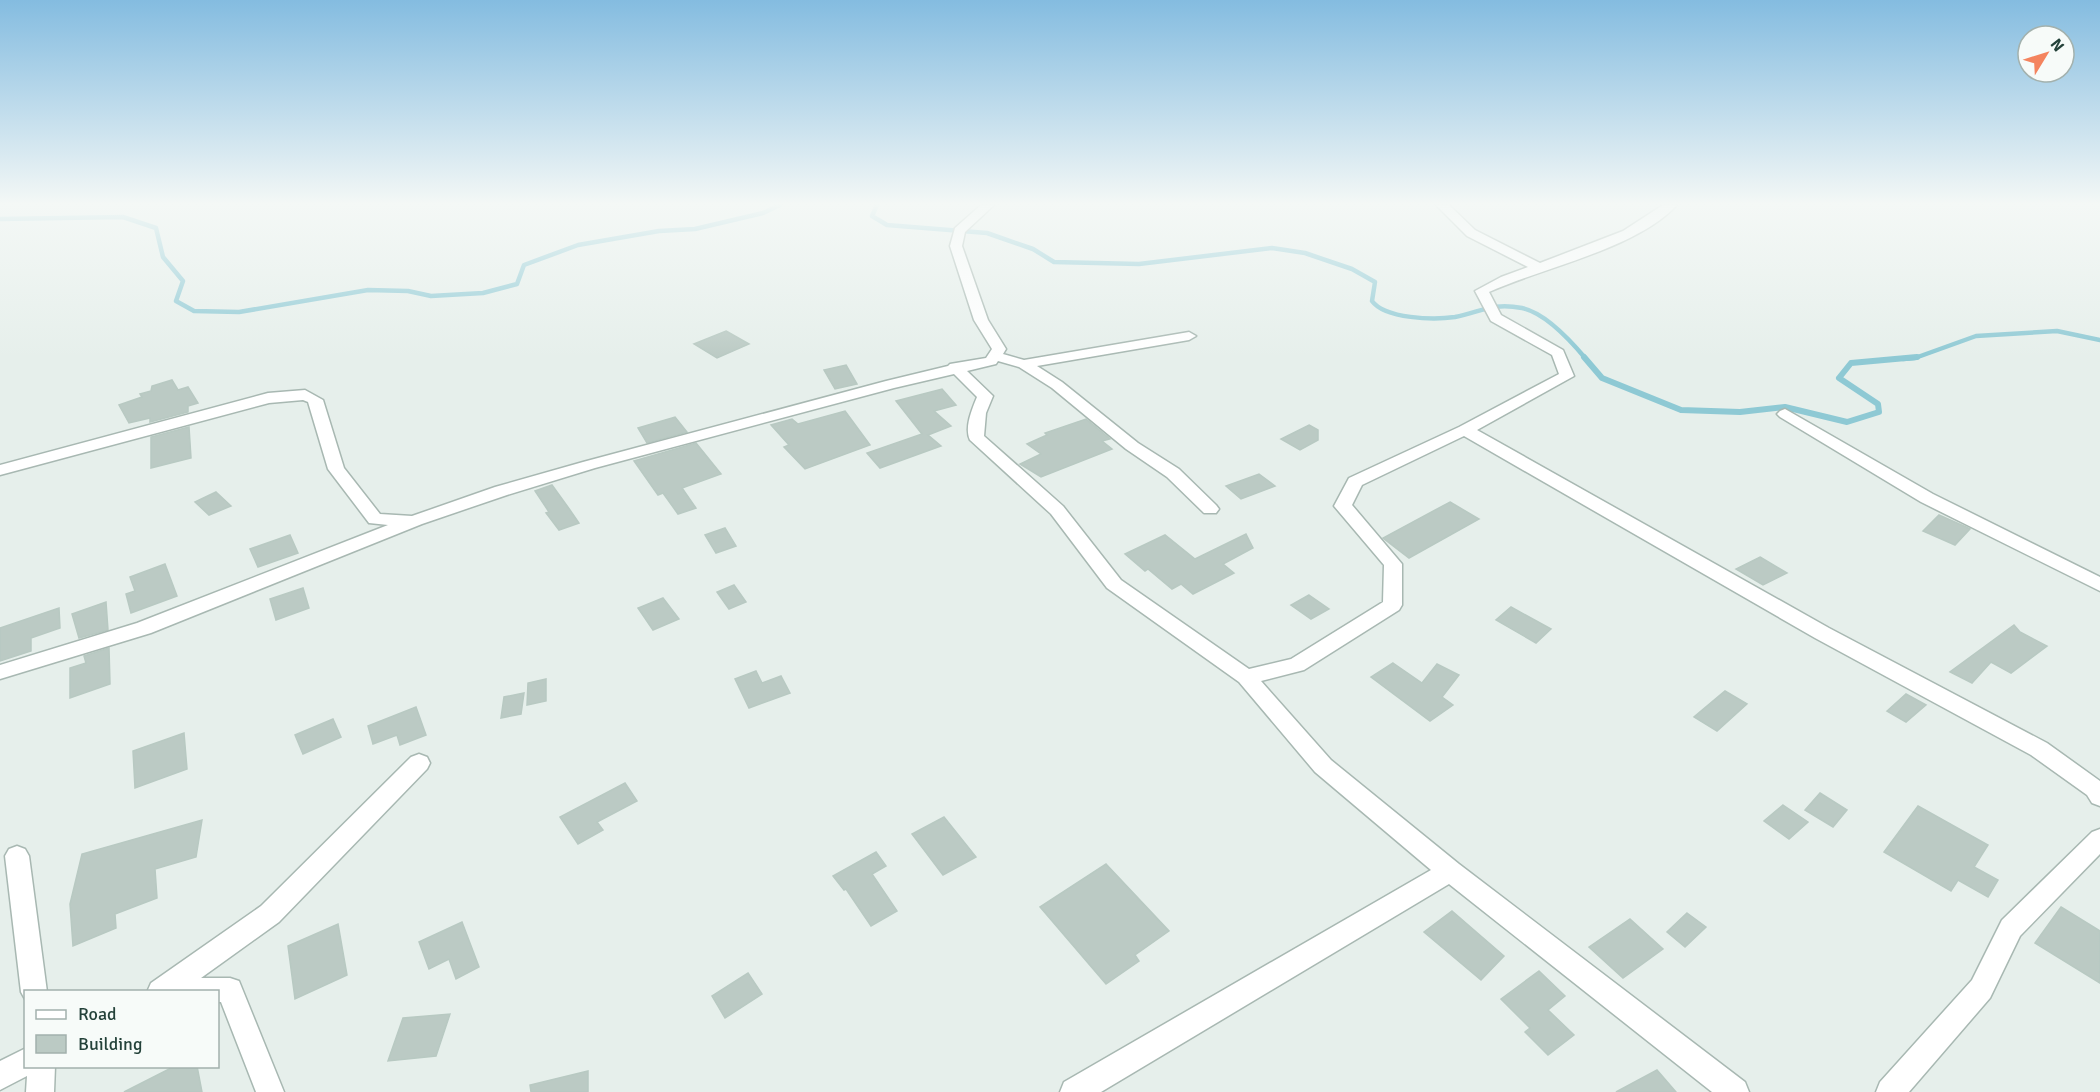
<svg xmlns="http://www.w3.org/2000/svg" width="2100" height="1092" viewBox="0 0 2100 1092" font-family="Signika,sans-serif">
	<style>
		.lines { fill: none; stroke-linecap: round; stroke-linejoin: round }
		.stream-far1 { stroke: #8ec9d4; stroke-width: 4.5 }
		.stream { stroke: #8ec9d4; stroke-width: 6 }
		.building { fill: #bbcac4; stroke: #b8c9c2; stroke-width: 1.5 }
		.minor-casing { stroke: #a8b8b2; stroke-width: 3 }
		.minor { fill: #fff; fill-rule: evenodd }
	</style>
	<rect width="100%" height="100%" fill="#e6efeb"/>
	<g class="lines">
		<g class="stream-far1">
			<path d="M 877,205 L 872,216 L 887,225 L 987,233 L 1033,249 L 1054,262 L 1139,264 L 1272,248 L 1305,253 L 1352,269 L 1375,282 L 1372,301 C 1385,319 1434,320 1455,317 C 1481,312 1492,302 1522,308 C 1546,313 1571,341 1586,359"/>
			<path d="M 0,219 L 123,217 L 156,228 L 163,257 L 183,281 L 176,301 L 194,311 L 239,312 L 368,290 L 408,291 L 431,296 L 483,293 L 517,284 L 524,265 L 578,245 L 659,231 L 695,229 L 763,213 L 780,205"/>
			<path d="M 1903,359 L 1915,358 L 1976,336 L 2057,331 L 2100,340"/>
		</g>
		<path class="stream" d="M 1584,357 L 1602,378 L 1681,410 L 1740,412 L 1785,407 L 1847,422 L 1879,412 L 1878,404 L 1839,378 L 1851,363 L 1917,357"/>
	</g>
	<g class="building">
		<path d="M 726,331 L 749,344 L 717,358 L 694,344 Z"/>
		<path d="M 846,365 L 857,384 L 835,389 L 824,370 Z"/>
		<path d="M 172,380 L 178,390 L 188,387 L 198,403 L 188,406 L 188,412 L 150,422 L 150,418 L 129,423 L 119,405 L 142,397 L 140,394 L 151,391 L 152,386 Z"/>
		<path d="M 942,389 L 956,405 L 934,411 L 951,426 L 928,435 L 941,446 L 880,468 L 867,453 L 922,434 L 896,401 Z"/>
		<path d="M 845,411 L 870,445 L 805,469 L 784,447 L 789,445 L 771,425 L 792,419 L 798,424 Z"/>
		<path d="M 675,417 L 687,432 L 647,443 L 638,428 Z"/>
		<path d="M 1086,419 L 1110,439 L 1102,441 L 1112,449 L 1041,477 L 1020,464 L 1041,454 L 1027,444 L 1047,435 L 1045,433 Z"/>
		<path d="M 1309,425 L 1318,430 L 1318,440 L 1300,450 L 1281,439 Z"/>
		<path d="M 189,427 L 191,458 L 151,468 L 151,437 Z"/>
		<path d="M 696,443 L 721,474 L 682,488 L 696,508 L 678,514 L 663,493 L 658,495 L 634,461 Z"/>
		<path d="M 1259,474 L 1275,486 L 1241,499 L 1226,486 Z"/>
		<path d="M 552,485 L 570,510 L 579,523 L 559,530 L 546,513 L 549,512 L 535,491 Z"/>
		<path d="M 216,492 L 231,506 L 209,515 L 195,502 Z"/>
		<path d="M 1450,502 L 1479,519 L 1409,558 L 1383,538 Z"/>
		<path d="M 1939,515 L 1966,527 L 1970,529 L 1955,545 L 1923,531 Z"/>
		<path d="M 725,528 L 736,546 L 716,553 L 705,535 Z"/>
		<path d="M 1246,534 L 1253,548 L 1223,564 L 1234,573 L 1193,594 L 1181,584 L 1172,589 L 1148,569 L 1145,571 L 1125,554 L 1165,535 L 1195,559 Z"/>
		<path d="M 290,535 L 298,553 L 258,567 L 250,549 Z"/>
		<path d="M 1760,557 L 1787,573 L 1763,585 L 1736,569 Z"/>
		<path d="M 165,564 L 177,596 L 131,613 L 126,594 L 135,591 L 130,577 Z"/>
		<path d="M 734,585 L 746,602 L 729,609 L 717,592 Z"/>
		<path d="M 303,588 L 309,608 L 276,620 L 270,599 Z"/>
		<path d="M 1309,595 L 1329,609 L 1311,619 L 1291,605 Z"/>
		<path d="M 663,598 L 679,619 L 653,630 L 638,608 Z"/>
		<path d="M 106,602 L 108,630 L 79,638 L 72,614 Z"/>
		<path d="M 1511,607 L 1551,629 L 1536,643 L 1496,620 Z"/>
		<path d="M 59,608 L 60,628 L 31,638 L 31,651 L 0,661 L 0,628 Z"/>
		<path d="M 2014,625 L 2020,632 L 2047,646 L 2011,673 L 1991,662 L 1972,683 L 1950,672 Z"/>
		<path d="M 109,648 L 110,684 L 70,698 L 70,668 L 86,663 L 84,656 Z"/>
		<path d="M 1393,663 L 1422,683 L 1437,664 L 1459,675 L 1442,697 L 1453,705 L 1430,721 L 1371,677 Z"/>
		<path d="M 756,671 L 762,683 L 781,676 L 790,693 L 749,708 L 735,679 Z"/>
		<path d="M 546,679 L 546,701 L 527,705 L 528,683 Z"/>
		<path d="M 1725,691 L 1747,704 L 1717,731 L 1694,717 Z"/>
		<path d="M 524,693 L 521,714 L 501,718 L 504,697 Z"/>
		<path d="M 1906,694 L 1926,705 L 1906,722 L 1887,711 Z"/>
		<path d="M 416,707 L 426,735 L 400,745 L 397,735 L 373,744 L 368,726 Z"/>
		<path d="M 333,719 L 341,737 L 303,754 L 295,735 Z"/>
		<path d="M 184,733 L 187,769 L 135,788 L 133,751 Z"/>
		<path d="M 625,783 L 637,801 L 597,822 L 603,830 L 578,844 L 560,817 Z"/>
		<path d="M 1820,793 L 1847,810 L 1833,827 L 1805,810 Z"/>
		<path d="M 1783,805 L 1808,822 L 1789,839 L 1764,821 Z"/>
		<path d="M 1918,806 L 1988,845 L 1974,867 L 1998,880 L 1988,897 L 1958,880 L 1951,891 L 1884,852 Z"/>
		<path d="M 944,817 L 976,857 L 943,875 L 912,834 Z"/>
		<path d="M 202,820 L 196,857 L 155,869 L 157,898 L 115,914 L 116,928 L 73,946 L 70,904 L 82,854 Z"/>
		<path d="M 876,852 L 886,866 L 872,874 L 897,911 L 871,926 L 846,889 L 844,890 L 833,876 Z"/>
		<path d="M 1106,864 L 1169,931 L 1135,955 L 1139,961 L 1106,984 L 1040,907 Z"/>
		<path d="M 2061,907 L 2100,931 L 2100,983 L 2035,943 Z"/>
		<path d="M 1452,911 L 1504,956 L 1481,980 L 1424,932 Z"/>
		<path d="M 1687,913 L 1706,927 L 1685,947 L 1667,932 Z"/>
		<path d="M 1630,919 L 1663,949 L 1623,978 L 1589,947 Z"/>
		<path d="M 462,922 L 479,967 L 456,979 L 449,959 L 429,969 L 419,942 Z"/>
		<path d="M 338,924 L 347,975 L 295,999 L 288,946 Z"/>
		<path d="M 1539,971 L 1565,996 L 1548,1010 L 1574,1035 L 1548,1055 L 1525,1032 L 1530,1028 L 1501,999 Z"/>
		<path d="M 748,973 L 762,994 L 725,1018 L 712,996 Z"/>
		<path d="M 450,1014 L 436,1056 L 388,1061 L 403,1018 Z"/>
		<path d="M 175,1066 L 197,1066 L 202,1092 L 124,1092 Z"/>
		<path d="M 1657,1070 L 1676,1092 L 1616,1092 Z"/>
		<path d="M 588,1071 L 588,1092 L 531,1092 L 530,1085 Z"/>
	</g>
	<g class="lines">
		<g class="minor-casing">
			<g id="minor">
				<path d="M 981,205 L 994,205 L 965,232 L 962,246 L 988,320 L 1006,349 L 1003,354 L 1024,360 L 1189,332 L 1196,336 L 1189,340 L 1037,366 L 1062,382 L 1138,443 L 1179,469 L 1216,505 L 1219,509 L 1216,513 L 1204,513 L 1167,477 L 1126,449 L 1052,388 L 1019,367 L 998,361 L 996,364 L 967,371 L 993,396 L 986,413 L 984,436 L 1063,506 L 1121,580 L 1249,669 L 1291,659 L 1383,602 L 1384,565 L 1334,506 L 1349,478 L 1459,427 L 1559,374 L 1552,355 L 1491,321 L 1475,291 L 1501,277 L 1528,267 L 1467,236 L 1436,205 L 1449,205 L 1475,230 L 1540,263 L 1623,231 L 1663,205 L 1677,205 C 1636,249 1544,267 1489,292 L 1501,315 L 1563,350 L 1574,376 L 1477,430 L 1829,628 L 2047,743 L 2100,781 L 2100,806 L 2092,803 L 2087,795 L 2031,755 L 1815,638 L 1464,436 L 1362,485 L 1352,505 L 1402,564 L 1402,605 L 1399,610 L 1304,670 L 1261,681 L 1331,760 L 1459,864 L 1745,1082 L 1749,1092 L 1712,1092 L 1449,884 L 1101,1092 L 1060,1092 L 1064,1082 L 1431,870 L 1315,772 L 1239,682 L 1107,588 L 1051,514 L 970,440 C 964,428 972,409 977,397 L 954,374 L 894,388 L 595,468 L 507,495 L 422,524 L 151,633 L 0,679 L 0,665 L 137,623 L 388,525 L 369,523 L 328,469 L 308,402 L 303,400 L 269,403 L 0,475 L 0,465 L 268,393 L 305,390 L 323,400 L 344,468 L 380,514 L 412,516 L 495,487 L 583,462 L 886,381 L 948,366 L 950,364 L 986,358 L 992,349 L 974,320 L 950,246 L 955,228 Z"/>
				<path d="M 1785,409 L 1933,494 L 2100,577 L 2100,591 L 1921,502 L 1780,417 L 1777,414 L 1780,411 Z"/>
				<path d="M 419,754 L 427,757 L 430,763 L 427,769 L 279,922 L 201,978 L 230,978 L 239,981 L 284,1092 L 256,1092 L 221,1002 L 218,1002 L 218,992 L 147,992 L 151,983 L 261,906 L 411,757 Z"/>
				<path d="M 2100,829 L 2100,854 L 2020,936 L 1990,998 L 1909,1092 L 1876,1092 L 1880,1082 L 1972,980 L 2002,920 L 2092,832 Z"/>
				<path d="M 17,846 L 25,849 L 29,856 L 47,992 L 26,992 L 26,1001 L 21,992 L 5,856 L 9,849 Z"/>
				<path d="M 26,1048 L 26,1066 L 55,1066 L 54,1092 L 26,1092 L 27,1076 L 0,1090 L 0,1061 Z"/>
			</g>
		</g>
		<use href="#minor" class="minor"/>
	</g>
	<linearGradient id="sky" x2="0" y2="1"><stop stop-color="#84bce0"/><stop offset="0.57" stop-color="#f4f8f6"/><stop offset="1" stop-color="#f4f8f6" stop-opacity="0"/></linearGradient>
	<rect width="2100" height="358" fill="url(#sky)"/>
	<rect x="24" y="990" width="195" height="78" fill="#f7fbf9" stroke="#a3b1ad" stroke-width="1.5"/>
	<rect x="36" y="1010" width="30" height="9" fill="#ffffff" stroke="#a3b1ad" stroke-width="1.5"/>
	<text x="78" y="1020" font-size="18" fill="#24423a">Road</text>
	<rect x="36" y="1035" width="30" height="18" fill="#bbcac4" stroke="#a3b1ad" stroke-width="1.5"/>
	<text x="78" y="1050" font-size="18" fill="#24423a">Building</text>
	<g transform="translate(2046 54) rotate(52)"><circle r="28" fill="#f7fbf9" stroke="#a3b1ad" stroke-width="1.5"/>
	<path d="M0-4.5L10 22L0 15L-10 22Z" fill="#f4845f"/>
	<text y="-9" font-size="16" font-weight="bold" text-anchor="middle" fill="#24423a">N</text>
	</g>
</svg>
